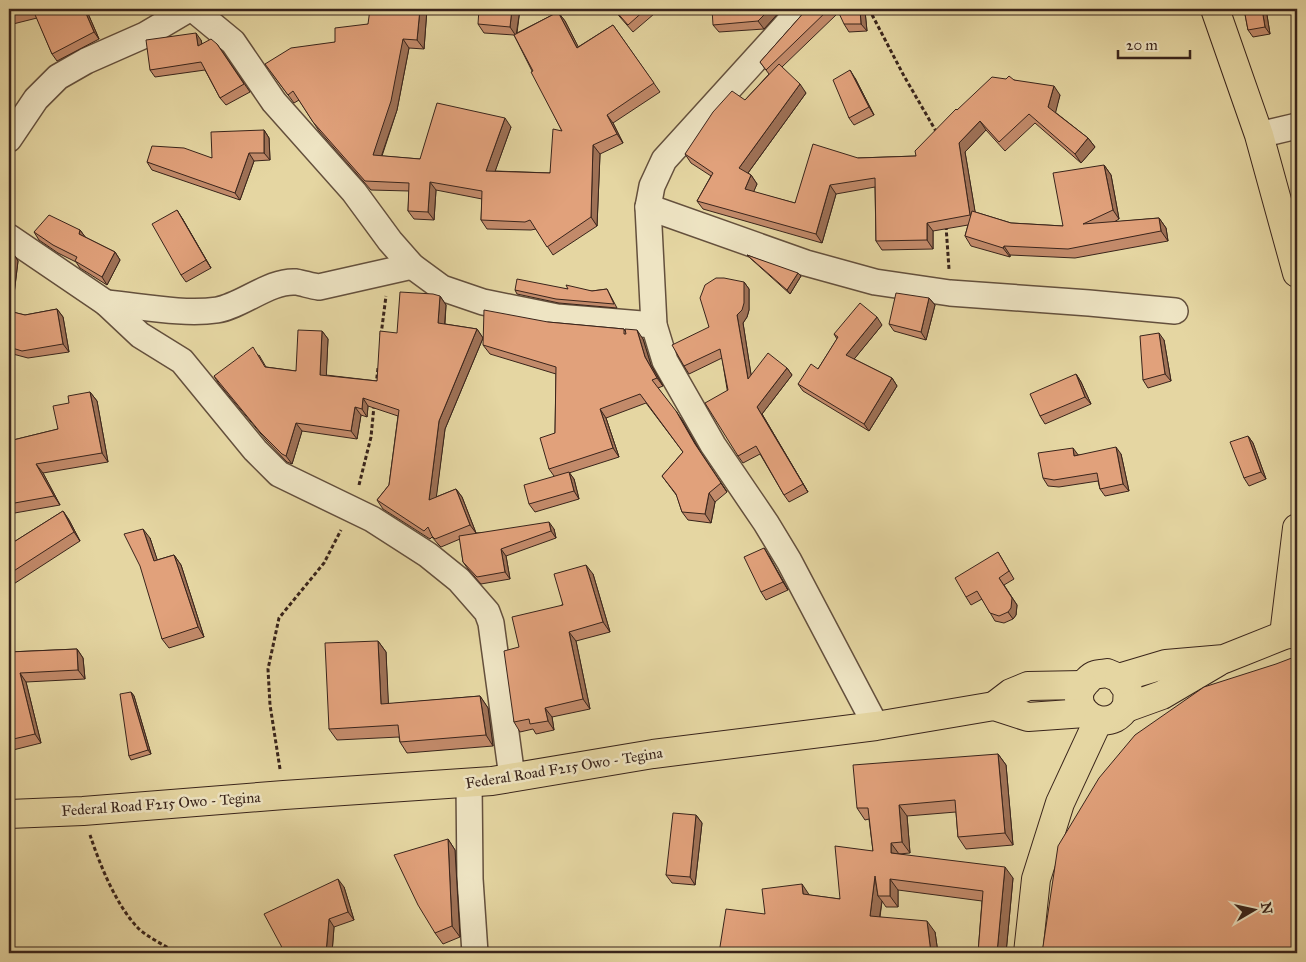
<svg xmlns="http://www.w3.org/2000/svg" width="1306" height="962" viewBox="0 0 1306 962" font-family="'IM FELL Great Primer',serif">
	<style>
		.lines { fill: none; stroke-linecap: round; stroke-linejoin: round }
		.minor-casing { stroke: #64503d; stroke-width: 28 }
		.major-casing { stroke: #39241b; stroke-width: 30 }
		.path { stroke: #39241b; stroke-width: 3; stroke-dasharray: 4 2.5; stroke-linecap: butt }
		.minor { stroke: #eee4c3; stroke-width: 25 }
		.major { stroke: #e5d6a2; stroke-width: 28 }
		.wall { fill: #c28a6a; stroke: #39241b }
		.shaded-wall { fill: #9e7156; stroke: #39241b }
		.building { fill: #e1a17b; stroke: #39241b }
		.labels { text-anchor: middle; stroke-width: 5; stroke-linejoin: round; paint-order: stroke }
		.street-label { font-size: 15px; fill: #39241b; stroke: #eee4c3 }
	</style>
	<rect width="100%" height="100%" fill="#e5d6a2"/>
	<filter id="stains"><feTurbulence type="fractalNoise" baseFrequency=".004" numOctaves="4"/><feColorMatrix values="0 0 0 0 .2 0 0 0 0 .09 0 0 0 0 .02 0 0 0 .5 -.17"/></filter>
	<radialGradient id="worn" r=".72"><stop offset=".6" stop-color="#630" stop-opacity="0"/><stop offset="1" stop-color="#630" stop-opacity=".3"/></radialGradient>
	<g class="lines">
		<g class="minor-casing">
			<g id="minor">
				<path d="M 193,9 L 233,42 L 274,102 L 354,192 L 390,241 L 412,266 L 442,288 L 483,302 L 557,317 L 654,325"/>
				<path d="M 801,9 L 664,160 L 652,186 L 648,207 L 654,325 L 665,361 L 713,445 L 766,523 L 789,561 L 876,726"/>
				<path d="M 1259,135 L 1297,126"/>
				<path d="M 9,139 L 36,99 L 58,77 L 86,61 L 145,35 L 189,9"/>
				<path d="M 648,207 L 806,263 L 875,282 L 950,293 L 1089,303 L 1175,311"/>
				<path d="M 9,237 L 106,303 L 140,335 L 182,361 L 255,450 L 279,474 L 372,519 L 428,555 L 459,580 L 487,612 L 491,623 L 512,777"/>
				<path d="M 106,303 C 140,306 183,315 217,310 C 242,306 270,280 296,282 C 303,283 311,286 319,287 L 412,266"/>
				<path d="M 469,783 L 470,879 L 475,953"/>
			</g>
		</g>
		<g class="major-casing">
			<g id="major">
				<path d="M 1215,9 L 1259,135 L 1297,273"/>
				<path d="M 1284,635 L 1297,528"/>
				<path d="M 1107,673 L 1119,678 L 1128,691 C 1127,696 1128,702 1126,707 C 1124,711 1119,716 1115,718 C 1092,729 1066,701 1086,682 C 1089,679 1091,676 1095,675 C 1098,674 1103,674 1107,673 Z"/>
				<path d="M 1119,678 L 1166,664 L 1224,659 L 1284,635 L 1297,633"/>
				<path d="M 994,706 L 1011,693 L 1028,686 L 1083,685"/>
				<path d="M 1126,708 L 1162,695 L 1218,662"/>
				<path d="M 9,814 L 83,811 L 284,795 L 492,781 L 653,754 L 876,726 L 994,706 L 1028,717 L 1085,713"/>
				<path d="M 1028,953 L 1036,879 L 1060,803 L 1098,721"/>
			</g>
		</g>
		<g class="path">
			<path d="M 869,9 L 904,76 L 937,133"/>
			<path d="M 946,226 L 949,269"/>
			<path d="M 381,335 L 386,296"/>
			<path d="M 376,385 L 378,368"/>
			<path d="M 359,485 L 371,437 L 374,406"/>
			<path d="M 280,769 L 270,705 L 268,669 L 279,618 L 324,563 L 341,530"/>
			<path d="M 90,835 C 100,865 116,905 138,928 C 147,937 166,946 177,953"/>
		</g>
		<use href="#minor" class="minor"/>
		<use href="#major" class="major"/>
	</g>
	<g class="wall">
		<path d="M 9,9 L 86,9 L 99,39 L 57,61 L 52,54 L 37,18 L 9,25 Z"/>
		<path d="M 427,9 L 424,49 L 409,48 L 397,110 L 382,156 L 420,159 L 511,127 L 495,171 L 550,173 L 562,131 L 514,35 L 484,33 L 478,24 L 520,9 L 517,33 L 558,12 L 565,21 L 578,47 L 613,25 L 660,92 L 613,123 L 623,143 L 600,154 L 597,226 L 553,255 L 536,229 L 531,230 L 487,229 L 481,220 L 482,199 L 436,190 L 434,220 L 414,219 L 408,211 L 409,191 L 371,190 L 319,131 L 299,100 L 294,103 L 272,73 L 335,42 L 368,24 Z"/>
		<path d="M 613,9 L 650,9 L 654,14 L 633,32 Z"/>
		<path d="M 782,9 L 764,29 L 719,32 L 713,25 Z"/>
		<path d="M 807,9 L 833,9 L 837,14 L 782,67 L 806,93 L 748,173 L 751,175 L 757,184 L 753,192 L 795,203 L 858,158 L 916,156 L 957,110 L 1014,80 L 1060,95 L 1055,112 L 1088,138 L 1095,147 L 1081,163 L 1035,123 L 1005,151 L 986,130 L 965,152 L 975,212 L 1011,223 L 1063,226 L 1104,165 L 1111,175 L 1119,219 L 1114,222 L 1159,218 L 1166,228 L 1168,241 L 1075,258 L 1010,255 L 1010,257 L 971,246 L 965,236 L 968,225 L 933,231 L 933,249 L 882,250 L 876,241 L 875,187 L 836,194 L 822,243 L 703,209 L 697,201 L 711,176 L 691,163 L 685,154 L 745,100 L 769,74 L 760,62 Z"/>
		<path d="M 1244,9 L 1266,9 L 1270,34 L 1253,37 L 1248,30 Z"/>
		<path d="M 865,11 L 867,31 L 849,32 L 844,24 Z"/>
		<path d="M 201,40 L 202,44 L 217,44 L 250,92 L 226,105 L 220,98 L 205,70 L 155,77 L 150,70 Z"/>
		<path d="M 855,78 L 874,115 L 854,125 L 849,118 Z"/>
		<path d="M 264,130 L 269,138 L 270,160 L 254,161 L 240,200 L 152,170 L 147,162 L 212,158 Z"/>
		<path d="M 182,218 L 211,268 L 186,282 L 181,275 Z"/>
		<path d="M 80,230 L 85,237 L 115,252 L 120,260 L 107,285 L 80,268 L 76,262 L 58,253 L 39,240 L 34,232 Z"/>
		<path d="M 9,250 L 13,253 L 18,261 L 12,312 L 25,315 L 57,309 L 63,317 L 69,352 L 28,358 L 9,353 Z"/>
		<path d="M 747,255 L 801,276 L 790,294 L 750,258 Z"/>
		<path d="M 744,282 L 749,289 L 749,310 L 747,317 L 743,323 L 751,375 L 787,368 L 792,375 L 762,414 L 808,492 L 789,502 L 784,495 L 760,454 L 743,463 L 738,456 L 722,358 L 689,374 L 684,366 L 709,327 Z"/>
		<path d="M 568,289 L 592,291 L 607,289 L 617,308 L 559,303 L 517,294 L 515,290 Z"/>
		<path d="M 440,296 L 446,305 L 445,324 L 477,329 L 483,338 L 445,429 L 436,497 L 456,489 L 462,497 L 476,533 L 554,529 L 556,538 L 506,556 L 510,579 L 481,584 L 468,569 L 463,562 L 460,539 L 441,547 L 438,544 L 432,537 L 430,539 L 383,509 L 377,500 L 389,485 L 398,416 L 368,406 L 367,417 L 361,415 L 357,439 L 302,431 L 292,464 L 287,462 L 266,440 L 219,384 L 214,376 L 259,355 L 266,367 L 296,371 L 322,331 L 328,339 L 326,375 L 377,381 L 397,333 Z"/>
		<path d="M 929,298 L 935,305 L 926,340 L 894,331 L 889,324 Z"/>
		<path d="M 548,322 L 624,329 L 625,331 L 643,339 L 651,365 L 663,386 L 658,388 L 682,420 L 701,453 L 727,492 L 715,502 L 711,523 L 688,520 L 682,512 L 677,496 L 662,476 L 683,452 L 646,403 L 606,418 L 619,457 L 569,473 L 574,479 L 579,499 L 535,512 L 529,504 L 554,476 L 549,469 L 555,433 L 556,374 L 490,354 L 483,345 Z"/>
		<path d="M 882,325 L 854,359 L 892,378 L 897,386 L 869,431 L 803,391 L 798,384 L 818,369 L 837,339 L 834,334 Z"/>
		<path d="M 1164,340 L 1171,381 L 1148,388 L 1143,380 Z"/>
		<path d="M 1076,374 L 1081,382 L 1091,404 L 1045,424 L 1040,416 Z"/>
		<path d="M 90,392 L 97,401 L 108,462 L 43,473 L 60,505 L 9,514 L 9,441 L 58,429 L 69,403 Z"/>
		<path d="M 1248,436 L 1253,443 L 1266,479 L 1249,486 L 1244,478 Z"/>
		<path d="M 1121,454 L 1129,491 L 1105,496 L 1100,489 L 1098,481 L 1059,487 L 1048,486 L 1043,478 L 1078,455 Z"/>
		<path d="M 63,511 L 69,520 L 80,541 L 9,587 L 9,545 Z"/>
		<path d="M 150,538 L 157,560 L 174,555 L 181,565 L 204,637 L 169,648 L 162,639 Z"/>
		<path d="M 998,552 L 1014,579 L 1004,585 L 1017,605 L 1016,615 L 1013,619 L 1004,623 L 995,621 L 982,599 L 971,605 L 966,597 Z"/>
		<path d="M 769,556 L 788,590 L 766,600 L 761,592 Z"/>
		<path d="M 593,574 L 610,632 L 576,641 L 590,709 L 552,717 L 554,730 L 536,734 L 533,729 L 520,732 L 514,722 L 519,647 Z"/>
		<path d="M 378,641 L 386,652 L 388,704 L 480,696 L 488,708 L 493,746 L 407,753 L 400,742 L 399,737 L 337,740 L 329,729 Z"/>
		<path d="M 77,649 L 83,658 L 85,679 L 26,682 L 41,743 L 9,751 L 9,652 Z"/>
		<path d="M 131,692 L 134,696 L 151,754 L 131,760 L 129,756 Z"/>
		<path d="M 998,754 L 1006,765 L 1013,845 L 966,849 L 958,837 L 956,812 L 907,816 L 910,853 L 899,854 L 1013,878 L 1006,953 L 978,953 L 982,901 L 898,890 L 898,907 L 886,907 L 882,901 L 880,917 L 935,932 L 938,953 L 719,953 L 765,914 L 809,895 L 840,899 L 873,851 L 869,819 L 865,820 L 857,808 Z"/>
		<path d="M 696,815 L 702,823 L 695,885 L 672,883 L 666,875 Z"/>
		<path d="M 448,839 L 455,850 L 460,937 L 443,944 L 435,933 Z"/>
		<path d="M 344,887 L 354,920 L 334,927 L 332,953 L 285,953 Z"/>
	</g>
	<g class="shaded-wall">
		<path d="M 84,9 L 86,9 L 99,39 L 94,32 Z"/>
		<path d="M 420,9 L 427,9 L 424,49 L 417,40 Z"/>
		<path d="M 512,9 L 520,9 L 516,36 L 510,27 Z"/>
		<path d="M 770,9 L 782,9 L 764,29 L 758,21 Z"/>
		<path d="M 860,9 L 864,9 L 865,11 L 867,31 L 861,24 Z"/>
		<path d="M 1262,9 L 1266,9 L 1270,34 L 1265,27 Z"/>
		<path d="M 558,12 L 565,21 L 583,56 L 577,48 Z"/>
		<path d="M 196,33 L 201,40 L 204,54 L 198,46 Z"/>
		<path d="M 403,39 L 409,48 L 397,110 L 379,163 L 373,155 Z"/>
		<path d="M 850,70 L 855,78 L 874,115 L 869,107 Z"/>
		<path d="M 800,84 L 806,93 L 745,177 L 739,168 Z"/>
		<path d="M 1054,86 L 1060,95 L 1055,115 L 1048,107 Z"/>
		<path d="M 607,115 L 613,123 L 623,143 L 617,134 Z"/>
		<path d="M 505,118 L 511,127 L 492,180 L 486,171 Z"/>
		<path d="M 980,121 L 986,130 L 965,152 L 977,223 L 970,215 L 959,143 Z"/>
		<path d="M 264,130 L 269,138 L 270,160 L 264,153 Z"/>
		<path d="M 1088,138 L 1095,147 L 1081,163 L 1075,154 Z"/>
		<path d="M 593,145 L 600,154 L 597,226 L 591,217 Z"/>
		<path d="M 249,153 L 254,161 L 240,200 L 235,193 Z"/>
		<path d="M 1104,165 L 1111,175 L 1119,219 L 1113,210 Z"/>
		<path d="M 751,175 L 757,184 L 751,198 L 745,189 Z"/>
		<path d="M 430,182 L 436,190 L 434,220 L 428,212 Z"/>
		<path d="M 830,185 L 836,194 L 822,243 L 816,234 Z"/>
		<path d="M 177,210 L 182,218 L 211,268 L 206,260 Z"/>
		<path d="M 1159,218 L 1166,228 L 1168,241 L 1161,231 Z"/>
		<path d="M 927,223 L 933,231 L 933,249 L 927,240 Z"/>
		<path d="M 80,230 L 86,238 L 79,234 Z"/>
		<path d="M 1004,246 L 1010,255 L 1010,257 L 1003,248 Z"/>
		<path d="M 115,252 L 120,260 L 107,285 L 102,277 Z"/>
		<path d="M 13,253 L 18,261 L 11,318 L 9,314 L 9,285 Z"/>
		<path d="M 798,273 L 801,276 L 790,294 L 787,290 Z"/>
		<path d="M 744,282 L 749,289 L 749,310 L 747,317 L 743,323 L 753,387 L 748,379 L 737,315 Z"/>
		<path d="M 440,296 L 446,305 L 444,331 L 438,323 Z"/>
		<path d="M 929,298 L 935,305 L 926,340 L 921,332 Z"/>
		<path d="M 57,309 L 63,317 L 69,352 L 63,344 Z"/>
		<path d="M 877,317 L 882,325 L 851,363 L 846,355 Z"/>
		<path d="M 477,329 L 483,338 L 445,429 L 435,508 L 429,500 L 439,421 Z"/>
		<path d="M 637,330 L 643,339 L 651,365 L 663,386 L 657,378 L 645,357 Z"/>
		<path d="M 322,331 L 328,339 L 326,383 L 320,375 Z"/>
		<path d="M 1159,333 L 1164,340 L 1171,381 L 1165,374 Z"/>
		<path d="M 787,368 L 792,375 L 762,414 L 808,492 L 803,484 L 757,407 Z"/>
		<path d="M 1076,374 L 1081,382 L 1091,404 L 1085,397 Z"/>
		<path d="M 892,378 L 897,386 L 869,431 L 864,424 Z"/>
		<path d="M 90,392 L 97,401 L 108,462 L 102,453 Z"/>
		<path d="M 363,398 L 368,406 L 367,417 L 362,409 Z"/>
		<path d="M 355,407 L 361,415 L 357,439 L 351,431 Z"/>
		<path d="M 600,409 L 606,418 L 619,457 L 613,448 Z"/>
		<path d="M 676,411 L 682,420 L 701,453 L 727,492 L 695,444 Z"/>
		<path d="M 296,423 L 302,431 L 292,464 L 286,456 Z"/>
		<path d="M 1248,436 L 1253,443 L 1266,479 L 1261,472 Z"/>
		<path d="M 1116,447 L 1121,454 L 1129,491 L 1123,484 Z"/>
		<path d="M 1073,448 L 1079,456 L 1074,456 Z"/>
		<path d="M 36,464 L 43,473 L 60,505 L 54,496 Z"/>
		<path d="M 569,472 L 574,479 L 579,499 L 574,491 Z"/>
		<path d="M 456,489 L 462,497 L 476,533 L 470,525 Z"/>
		<path d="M 709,493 L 715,502 L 711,523 L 705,514 Z"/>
		<path d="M 63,511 L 69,520 L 80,541 L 74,532 Z"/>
		<path d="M 549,522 L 554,529 L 556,538 L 551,531 Z"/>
		<path d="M 143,529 L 150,538 L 161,571 L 154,561 Z"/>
		<path d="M 764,548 L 769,556 L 788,590 L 783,582 Z"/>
		<path d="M 501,549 L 506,556 L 510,579 L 505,572 Z"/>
		<path d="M 174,555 L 181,565 L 204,637 L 198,627 Z"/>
		<path d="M 586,565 L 593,574 L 610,632 L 603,622 Z"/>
		<path d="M 999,578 L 1017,605 L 1016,615 L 1013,619 L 1008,612 Z"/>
		<path d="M 569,632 L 576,641 L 590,709 L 583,699 Z"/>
		<path d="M 378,641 L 386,652 L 389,715 L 381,704 Z"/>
		<path d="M 77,649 L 83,658 L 85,679 L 78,670 Z"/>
		<path d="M 20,673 L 26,682 L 41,743 L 35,734 Z"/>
		<path d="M 131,692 L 134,696 L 151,754 L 148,750 Z"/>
		<path d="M 480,696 L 488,708 L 493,746 L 486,735 Z"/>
		<path d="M 545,708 L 552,717 L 554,730 L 548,721 Z"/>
		<path d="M 998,754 L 1006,765 L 1013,845 L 1005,833 Z"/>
		<path d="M 899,805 L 907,816 L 910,853 L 902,842 Z"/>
		<path d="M 696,815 L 702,823 L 695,885 L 690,877 Z"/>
		<path d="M 448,839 L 455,850 L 460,937 L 452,926 Z"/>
		<path d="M 891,843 L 899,854 L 891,853 Z"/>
		<path d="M 1005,867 L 1013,878 L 1006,953 L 997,953 Z"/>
		<path d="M 875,876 L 878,896 L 882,901 L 878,927 L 870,916 Z"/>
		<path d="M 338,879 L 344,887 L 354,920 L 348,912 Z"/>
		<path d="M 890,879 L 898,890 L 898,907 L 890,896 Z"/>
		<path d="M 802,884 L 810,896 L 803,894 Z"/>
		<path d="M 329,919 L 334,927 L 332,953 L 326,953 Z"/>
		<path d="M 927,921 L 935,932 L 938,953 L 931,953 Z"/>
	</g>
	<g class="building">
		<path d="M 9,9 L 84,9 L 94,32 L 52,54 L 33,10 L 9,16 Z"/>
		<path d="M 370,9 L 420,9 L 417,40 L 403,39 L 391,101 L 373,155 L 420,159 L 437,103 L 505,118 L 486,171 L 550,173 L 553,129 L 562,131 L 531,72 L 533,71 L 514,35 L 558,12 L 577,48 L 613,25 L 654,83 L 607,115 L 617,134 L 593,145 L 591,217 L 547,247 L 530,220 L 525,222 L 481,220 L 482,191 L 430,182 L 428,212 L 408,211 L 409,183 L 365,181 L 313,122 L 293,91 L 288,95 L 265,64 L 291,48 L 335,42 L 335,28 L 368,24 Z"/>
		<path d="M 479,9 L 512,9 L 510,27 L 478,24 Z"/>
		<path d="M 614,9 L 646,9 L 628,25 Z"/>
		<path d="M 712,9 L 770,9 L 758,21 L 713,25 Z"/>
		<path d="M 807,9 L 829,9 L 766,70 L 760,62 Z"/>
		<path d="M 837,9 L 860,9 L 861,24 L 844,24 Z"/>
		<path d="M 1244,9 L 1262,9 L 1265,27 L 1248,30 Z"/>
		<path d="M 196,33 L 198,46 L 211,39 L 217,44 L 244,84 L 220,98 L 201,62 L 150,70 L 146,40 Z"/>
		<path d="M 779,64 L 800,84 L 739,168 L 751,175 L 745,189 L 795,203 L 813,144 L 858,158 L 916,156 L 915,151 L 956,109 L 957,110 L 992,77 L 1006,79 L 1009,76 L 1014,80 L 1054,86 L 1048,107 L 1088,138 L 1075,154 L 1029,114 L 999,142 L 980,121 L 959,143 L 970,215 L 927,223 L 927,240 L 876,241 L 875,178 L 830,185 L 816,234 L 697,201 L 713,173 L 685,154 L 713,112 L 732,91 L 745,100 Z"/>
		<path d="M 850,70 L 869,107 L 849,118 L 833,80 Z"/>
		<path d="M 264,130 L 264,153 L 249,153 L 235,193 L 147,162 L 152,146 L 184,148 L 212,158 L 211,132 Z"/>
		<path d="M 1104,165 L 1113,210 L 1083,224 L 1159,218 L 1161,231 L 1068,249 L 1004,246 L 1003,248 L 965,236 L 972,211 L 1011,223 L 1063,226 L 1053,173 Z"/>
		<path d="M 177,210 L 206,260 L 181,275 L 152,224 Z"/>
		<path d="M 49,215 L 80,230 L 79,234 L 115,252 L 102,277 L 75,261 L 77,257 L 53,245 L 34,232 Z"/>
		<path d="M 9,250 L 13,253 L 9,285 Z"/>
		<path d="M 747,255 L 798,273 L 787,290 Z"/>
		<path d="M 716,278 L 724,278 L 744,282 L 744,303 L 742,310 L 737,315 L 748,379 L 768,353 L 787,368 L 757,407 L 803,484 L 784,495 L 756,446 L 738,456 L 705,403 L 728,390 L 720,349 L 684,366 L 672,345 L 709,327 L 700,298 L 705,285 Z"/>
		<path d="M 517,279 L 568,289 L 566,285 L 592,291 L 607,289 L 614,304 L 556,299 L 515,290 Z"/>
		<path d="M 400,292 L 433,294 L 440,296 L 438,323 L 477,329 L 439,421 L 429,500 L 456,489 L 470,525 L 435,539 L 432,536 L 428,527 L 424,531 L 377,500 L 389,485 L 399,410 L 363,398 L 362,409 L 355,407 L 351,431 L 296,423 L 286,456 L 282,454 L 260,432 L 214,376 L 253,347 L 265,367 L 296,371 L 298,330 L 322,331 L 320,375 L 377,381 L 380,331 L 397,333 Z"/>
		<path d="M 896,293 L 929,298 L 921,332 L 889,324 Z"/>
		<path d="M 860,303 L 877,317 L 846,355 L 892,378 L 864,424 L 798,384 L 811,364 L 818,369 L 838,337 L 834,334 Z"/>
		<path d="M 57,309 L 63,344 L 22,351 L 9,347 L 9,311 L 25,315 Z"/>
		<path d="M 484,310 L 548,322 L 624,329 L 624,334 L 626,334 L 625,329 L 637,330 L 645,357 L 657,378 L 652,380 L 676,411 L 695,444 L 721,483 L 709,493 L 705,514 L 682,512 L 676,494 L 662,476 L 683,452 L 640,394 L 600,409 L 613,448 L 549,469 L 540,438 L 555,433 L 556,367 L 483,345 Z"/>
		<path d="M 1159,333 L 1165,374 L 1143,380 L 1140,336 Z"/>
		<path d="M 1076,374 L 1085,397 L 1040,416 L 1030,394 Z"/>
		<path d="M 90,392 L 102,453 L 36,464 L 54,496 L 9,504 L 9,441 L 58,429 L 53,406 L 69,403 L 68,396 Z"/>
		<path d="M 1248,436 L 1261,472 L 1244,478 L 1230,442 Z"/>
		<path d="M 1116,447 L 1123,484 L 1100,489 L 1097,473 L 1054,480 L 1043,478 L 1038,453 L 1073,448 L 1074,456 Z"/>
		<path d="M 569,472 L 574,491 L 529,504 L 524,485 Z"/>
		<path d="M 63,511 L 74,532 L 9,574 L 9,545 Z"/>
		<path d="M 549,522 L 551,531 L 501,549 L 505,572 L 477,577 L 463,562 L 459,536 Z"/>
		<path d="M 143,529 L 154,561 L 174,555 L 198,627 L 162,639 L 140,566 L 124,534 Z"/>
		<path d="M 764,548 L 783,582 L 761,592 L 744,557 Z"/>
		<path d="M 998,552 L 1009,571 L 999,578 L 1012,598 L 1011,608 L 1008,612 L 999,616 L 990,613 L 977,591 L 966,597 L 955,578 Z"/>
		<path d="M 586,565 L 603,622 L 569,632 L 583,699 L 545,708 L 548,721 L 530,724 L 529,719 L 514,722 L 504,651 L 519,647 L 512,617 L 563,605 L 554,574 Z"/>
		<path d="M 378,641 L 381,704 L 480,696 L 486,735 L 400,742 L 398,725 L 329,729 L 325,643 Z"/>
		<path d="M 77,649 L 78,670 L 20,673 L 35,734 L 9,740 L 9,652 Z"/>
		<path d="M 1297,656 L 1297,953 L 1042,953 L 1058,846 L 1099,778 L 1135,735 L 1204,687 L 1276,664 Z"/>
		<path d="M 131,692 L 148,750 L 129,756 L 120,694 Z"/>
		<path d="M 998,754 L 1005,833 L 958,837 L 955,800 L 899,805 L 902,842 L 891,843 L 891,853 L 1005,867 L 997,953 L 978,953 L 983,891 L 890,879 L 890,896 L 878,896 L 875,876 L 870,916 L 927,921 L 931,953 L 719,953 L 726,909 L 765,914 L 762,889 L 802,884 L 803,894 L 840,899 L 835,846 L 873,851 L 868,808 L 857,808 L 853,765 Z"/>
		<path d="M 673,813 L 696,815 L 690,877 L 666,875 Z"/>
		<path d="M 448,839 L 452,926 L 435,933 L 418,905 L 394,855 Z"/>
		<path d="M 338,879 L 348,912 L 329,919 L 326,953 L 285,953 L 264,914 Z"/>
	</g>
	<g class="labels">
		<g class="street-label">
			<text transform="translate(564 768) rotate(-9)" y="5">Federal Road F215 Owo - Tegina</text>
			<text transform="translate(161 804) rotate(-4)" y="5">Federal Road F215 Owo - Tegina</text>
		</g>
	</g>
	<rect width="1306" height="962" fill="none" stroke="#e5d6a2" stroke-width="30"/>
	<rect x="10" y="10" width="1286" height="942" fill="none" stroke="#39241b" stroke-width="2.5"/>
	<rect x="15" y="15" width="1276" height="932" fill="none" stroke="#39241b"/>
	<g transform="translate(1254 910) rotate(81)" stroke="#eee4c3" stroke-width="4" paint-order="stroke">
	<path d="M0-4L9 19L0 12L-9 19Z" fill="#39241b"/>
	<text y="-8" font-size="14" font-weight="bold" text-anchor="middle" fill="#39241b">N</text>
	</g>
	<path d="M1118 50v8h72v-8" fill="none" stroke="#39241b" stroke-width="2.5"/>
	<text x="1126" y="50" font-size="15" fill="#39241b" stroke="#eee4c3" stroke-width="4" paint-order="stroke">20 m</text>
	<rect width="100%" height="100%" filter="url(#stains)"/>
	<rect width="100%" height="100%" fill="url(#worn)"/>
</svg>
